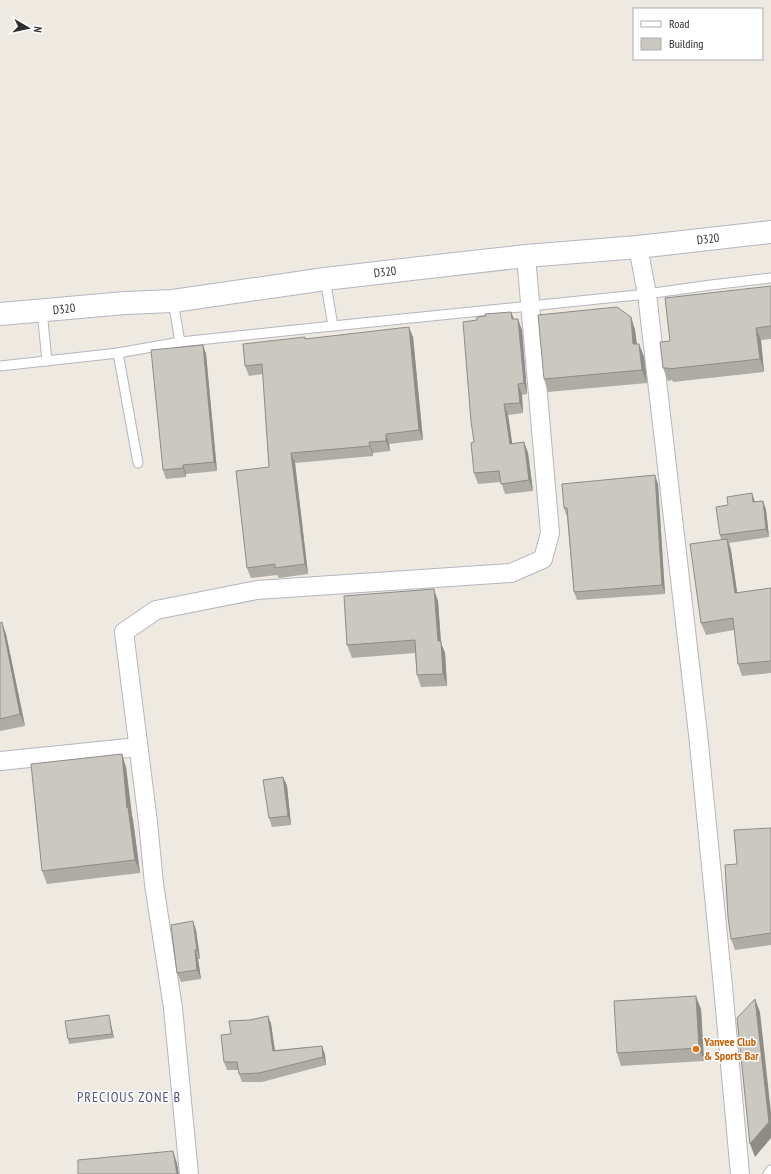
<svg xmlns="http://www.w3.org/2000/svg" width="771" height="1174" viewBox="0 0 771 1174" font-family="'PT Sans Narrow',sans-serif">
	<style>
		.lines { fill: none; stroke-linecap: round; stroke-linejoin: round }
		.lane-casing { stroke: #b5b5c0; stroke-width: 11 }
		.street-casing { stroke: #b5b5c0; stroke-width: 20 }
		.secondary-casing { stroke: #b5b5c0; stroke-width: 24 }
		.lane { stroke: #fff; stroke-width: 9 }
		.street { stroke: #fff; stroke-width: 18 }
		.secondary { stroke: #fff; stroke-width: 22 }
		.wall { fill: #aeaca5 }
		.shaded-wall { fill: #8d8c86 }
		.building { fill: #cac8c0; stroke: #8d8c86 }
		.food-dot { fill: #e8710a; stroke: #fff; stroke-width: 1.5 }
		.labels { text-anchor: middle; stroke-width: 3; stroke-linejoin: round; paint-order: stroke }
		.street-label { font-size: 12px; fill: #2e2e2e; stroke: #fff }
		.food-label { font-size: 12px; font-weight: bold; fill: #c56008; stroke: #fff; text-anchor: start }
		.quarter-label { font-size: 14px; letter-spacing: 1px; fill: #50527c; stroke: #fff }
	</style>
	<rect width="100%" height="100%" fill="#eeeae2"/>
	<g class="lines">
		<g class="lane-casing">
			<g id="lane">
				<path d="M 325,279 L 333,326"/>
				<path d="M 173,301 L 180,342"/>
				<path d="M 42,311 L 47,361"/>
				<path d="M 118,353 L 138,463"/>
				<path d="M 0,366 L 118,353 L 180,342 L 333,326 L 647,294 L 711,285 L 771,278"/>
				<path d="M 768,1174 L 771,1170"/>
			</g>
		</g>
		<g class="street-casing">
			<g id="street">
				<path d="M 638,247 L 647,294 L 698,734 L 723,987 L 740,1174"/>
				<path d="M 0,761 L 138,747"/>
				<path d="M 189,1174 L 173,1008 L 154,884 L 148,822 L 124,632 L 156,610 L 257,590 L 511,573 L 543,559 L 550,533 L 526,256"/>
			</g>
		</g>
		<g class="secondary-casing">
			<path id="secondary" d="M 0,314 L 125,303 L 173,301 L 325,279 L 446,265 L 526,256 L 638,247 L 771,232"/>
		</g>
		<use href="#lane" class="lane"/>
		<use href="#street" class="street"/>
		<use href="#secondary" class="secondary"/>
	</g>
	<g class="wall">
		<path d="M 771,286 L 771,339 L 761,340 L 764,372 L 673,382 L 672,380 L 668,381 L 663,368 L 670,341 Z"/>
		<path d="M 511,312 L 514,319 L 522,330 L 527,394 L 522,395 L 523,413 L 508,415 L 512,444 L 524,442 L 528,453 L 533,491 L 505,494 L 501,482 L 478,484 L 474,473 L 477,320 L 486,316 Z"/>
		<path d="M 631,317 L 635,330 L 637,344 L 639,344 L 644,357 L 647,383 L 548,392 L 544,379 Z"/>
		<path d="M 305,337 L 306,339 L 413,337 L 423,440 L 389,444 L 390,451 L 373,453 L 373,456 L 295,463 L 308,574 L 279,578 L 277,575 L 251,578 L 247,568 L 269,467 L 263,374 L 249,376 L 245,366 Z"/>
		<path d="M 203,345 L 206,354 L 217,471 L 186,474 L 186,477 L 166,479 L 163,470 Z"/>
		<path d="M 658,484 L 665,594 L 577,600 L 574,592 L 567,517 L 564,508 Z"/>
		<path d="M 763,501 L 766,510 L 769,537 L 729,543 L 731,550 L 737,593 L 771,588 L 771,673 L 742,676 L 738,664 L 734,630 L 706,635 L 701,623 L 721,540 L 720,535 L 755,502 Z"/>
		<path d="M 438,601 L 441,643 L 445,653 L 447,686 L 421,687 L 417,675 L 415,653 L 352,658 L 347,645 Z"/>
		<path d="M 0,623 L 6,634 L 25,726 L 0,731 Z"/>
		<path d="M 126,767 L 132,816 L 133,820 L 140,873 L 47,884 L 42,871 Z"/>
		<path d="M 283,777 L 287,786 L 291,825 L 272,827 L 269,818 Z"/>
		<path d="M 771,828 L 771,945 L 735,950 L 731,939 L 737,864 Z"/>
		<path d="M 196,930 L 200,959 L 198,959 L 201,979 L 181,982 L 177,973 Z"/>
		<path d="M 701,1009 L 704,1061 L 621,1066 L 617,1053 Z"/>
		<path d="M 268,1016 L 271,1024 L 275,1050 L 322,1046 L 325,1055 L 326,1065 L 262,1082 L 242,1082 L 239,1074 L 238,1070 L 227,1070 L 224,1062 L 231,1034 L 250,1020 Z"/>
		<path d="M 110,1020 L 114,1038 L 69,1044 L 68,1039 Z"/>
	</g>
	<g class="shaded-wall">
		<path d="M 511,312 L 515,322 L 512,319 Z"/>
		<path d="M 631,317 L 635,330 L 638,357 L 633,344 Z"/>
		<path d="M 518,319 L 522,330 L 527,394 L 524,383 Z"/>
		<path d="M 409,327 L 413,337 L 423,440 L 419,430 Z"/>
		<path d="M 756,328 L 761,340 L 764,372 L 760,359 Z"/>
		<path d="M 639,344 L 644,357 L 647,383 L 642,370 Z"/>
		<path d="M 203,345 L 206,354 L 217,471 L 214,462 Z"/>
		<path d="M 518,384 L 522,395 L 523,413 L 520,403 Z"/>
		<path d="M 504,404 L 508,415 L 514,455 L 510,444 Z"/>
		<path d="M 386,434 L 389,444 L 390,451 L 386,441 Z"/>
		<path d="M 369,442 L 373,453 L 373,456 L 370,446 Z"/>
		<path d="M 524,442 L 528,453 L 533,491 L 529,480 Z"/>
		<path d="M 291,453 L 295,463 L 308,574 L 305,564 Z"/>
		<path d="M 183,465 L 186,474 L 186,477 L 183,468 Z"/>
		<path d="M 655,475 L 658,484 L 665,594 L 662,585 Z"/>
		<path d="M 752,493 L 755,502 L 753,502 Z"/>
		<path d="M 763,501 L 766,510 L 769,537 L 766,529 Z"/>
		<path d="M 727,539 L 731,550 L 739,605 L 735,593 Z"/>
		<path d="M 434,589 L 438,601 L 441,643 L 445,653 L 447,686 L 443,674 L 438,641 Z"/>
		<path d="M 2,622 L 6,634 L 25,726 L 20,714 Z"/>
		<path d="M 122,754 L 126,767 L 132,816 L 133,820 L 140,873 L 135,860 L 127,808 Z"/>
		<path d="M 283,777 L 287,786 L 291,825 L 288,816 Z"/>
		<path d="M 193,921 L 196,930 L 200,959 L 197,950 Z"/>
		<path d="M 195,950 L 198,959 L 201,979 L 197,970 Z"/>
		<path d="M 696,996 L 701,1009 L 704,1061 L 699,1048 Z"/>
		<path d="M 755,999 L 760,1012 L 771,1113 L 771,1138 L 755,1157 L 750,1144 Z"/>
		<path d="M 109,1015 L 110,1020 L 114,1038 L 112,1034 Z"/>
		<path d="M 268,1016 L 271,1024 L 276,1059 L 273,1051 Z"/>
		<path d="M 322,1046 L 325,1055 L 326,1065 L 323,1057 Z"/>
		<path d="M 173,1151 L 177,1163 L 179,1174 L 177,1174 Z"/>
	</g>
	<g class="building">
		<path d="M 771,286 L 771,326 L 756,328 L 760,359 L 668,369 L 668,368 L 663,368 L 660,342 L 670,341 L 665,298 Z"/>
		<path d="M 617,307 L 631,317 L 633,344 L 639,344 L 642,370 L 544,379 L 538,315 Z"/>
		<path d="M 511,312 L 512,319 L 518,319 L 524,383 L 518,384 L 520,403 L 504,404 L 510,444 L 524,442 L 529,480 L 501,484 L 499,471 L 474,473 L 471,443 L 474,442 L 471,421 L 463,322 L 477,320 L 477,317 L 486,316 L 485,314 Z"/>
		<path d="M 409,327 L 419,430 L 386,434 L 386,441 L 369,442 L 370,446 L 291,453 L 305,564 L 275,568 L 275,564 L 247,568 L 236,471 L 269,467 L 262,364 L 245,366 L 243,344 L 305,337 L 305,339 Z"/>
		<path d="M 203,345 L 214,462 L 183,465 L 183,468 L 163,470 L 151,350 Z"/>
		<path d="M 655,475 L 662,585 L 574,592 L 567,508 L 564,508 L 562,484 Z"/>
		<path d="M 752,493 L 753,502 L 763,501 L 766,529 L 720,535 L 716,507 L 728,505 L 727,497 Z"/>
		<path d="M 727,539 L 735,593 L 771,588 L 771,661 L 738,664 L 733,618 L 701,623 L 690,544 Z"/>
		<path d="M 434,589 L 438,641 L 441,641 L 443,674 L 417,675 L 415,640 L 347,645 L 344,596 Z"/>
		<path d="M 2,622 L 20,714 L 0,719 L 0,623 Z"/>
		<path d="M 122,754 L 127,808 L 128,807 L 135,860 L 42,871 L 31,764 Z"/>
		<path d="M 283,777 L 288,816 L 269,818 L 263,780 Z"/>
		<path d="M 771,828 L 771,933 L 731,939 L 728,917 L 725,865 L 737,864 L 734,830 Z"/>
		<path d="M 193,921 L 197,950 L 195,950 L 197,970 L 177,973 L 171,925 Z"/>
		<path d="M 696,996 L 699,1048 L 617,1053 L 614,1001 Z"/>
		<path d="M 755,999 L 769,1122 L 750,1144 L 737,1018 Z"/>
		<path d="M 109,1015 L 112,1034 L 68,1039 L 65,1021 Z"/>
		<path d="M 268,1016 L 273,1051 L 322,1046 L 323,1057 L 259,1073 L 239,1074 L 237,1062 L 224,1062 L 221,1035 L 231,1034 L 229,1021 L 250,1020 Z"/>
		<path d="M 173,1151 L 177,1174 L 178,1173 L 178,1174 L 78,1174 L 78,1160 Z"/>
	</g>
	<circle class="food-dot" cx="696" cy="1049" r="4"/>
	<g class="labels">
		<g class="street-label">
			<text transform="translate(708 239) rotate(-7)" y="4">D320</text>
			<text transform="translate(385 272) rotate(-7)" y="4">D320</text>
			<text transform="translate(64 309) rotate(-6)" y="4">D320</text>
		</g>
		<g class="food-label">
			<text x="704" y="1046">Yanvee Club<tspan x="704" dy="14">&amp; Sports Bar</tspan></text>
		</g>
		<g class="quarter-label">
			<text x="129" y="1102">PRECIOUS ZONE B</text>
		</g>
	</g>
	<rect x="633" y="8" width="130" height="52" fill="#ffffff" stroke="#ababab"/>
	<rect x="641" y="21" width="20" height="6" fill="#ffffff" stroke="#ababab"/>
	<text x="669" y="28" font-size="12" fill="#2e2e2e">Road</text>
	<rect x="641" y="38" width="20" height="12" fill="#cac8c0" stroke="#ababab"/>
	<text x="669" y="48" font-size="12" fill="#2e2e2e">Building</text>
	<g transform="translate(28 28) rotate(99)" stroke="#ffffff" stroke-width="3" paint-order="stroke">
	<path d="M0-3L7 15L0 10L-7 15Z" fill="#2e2e2e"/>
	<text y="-6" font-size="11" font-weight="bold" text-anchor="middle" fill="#2e2e2e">N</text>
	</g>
</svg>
